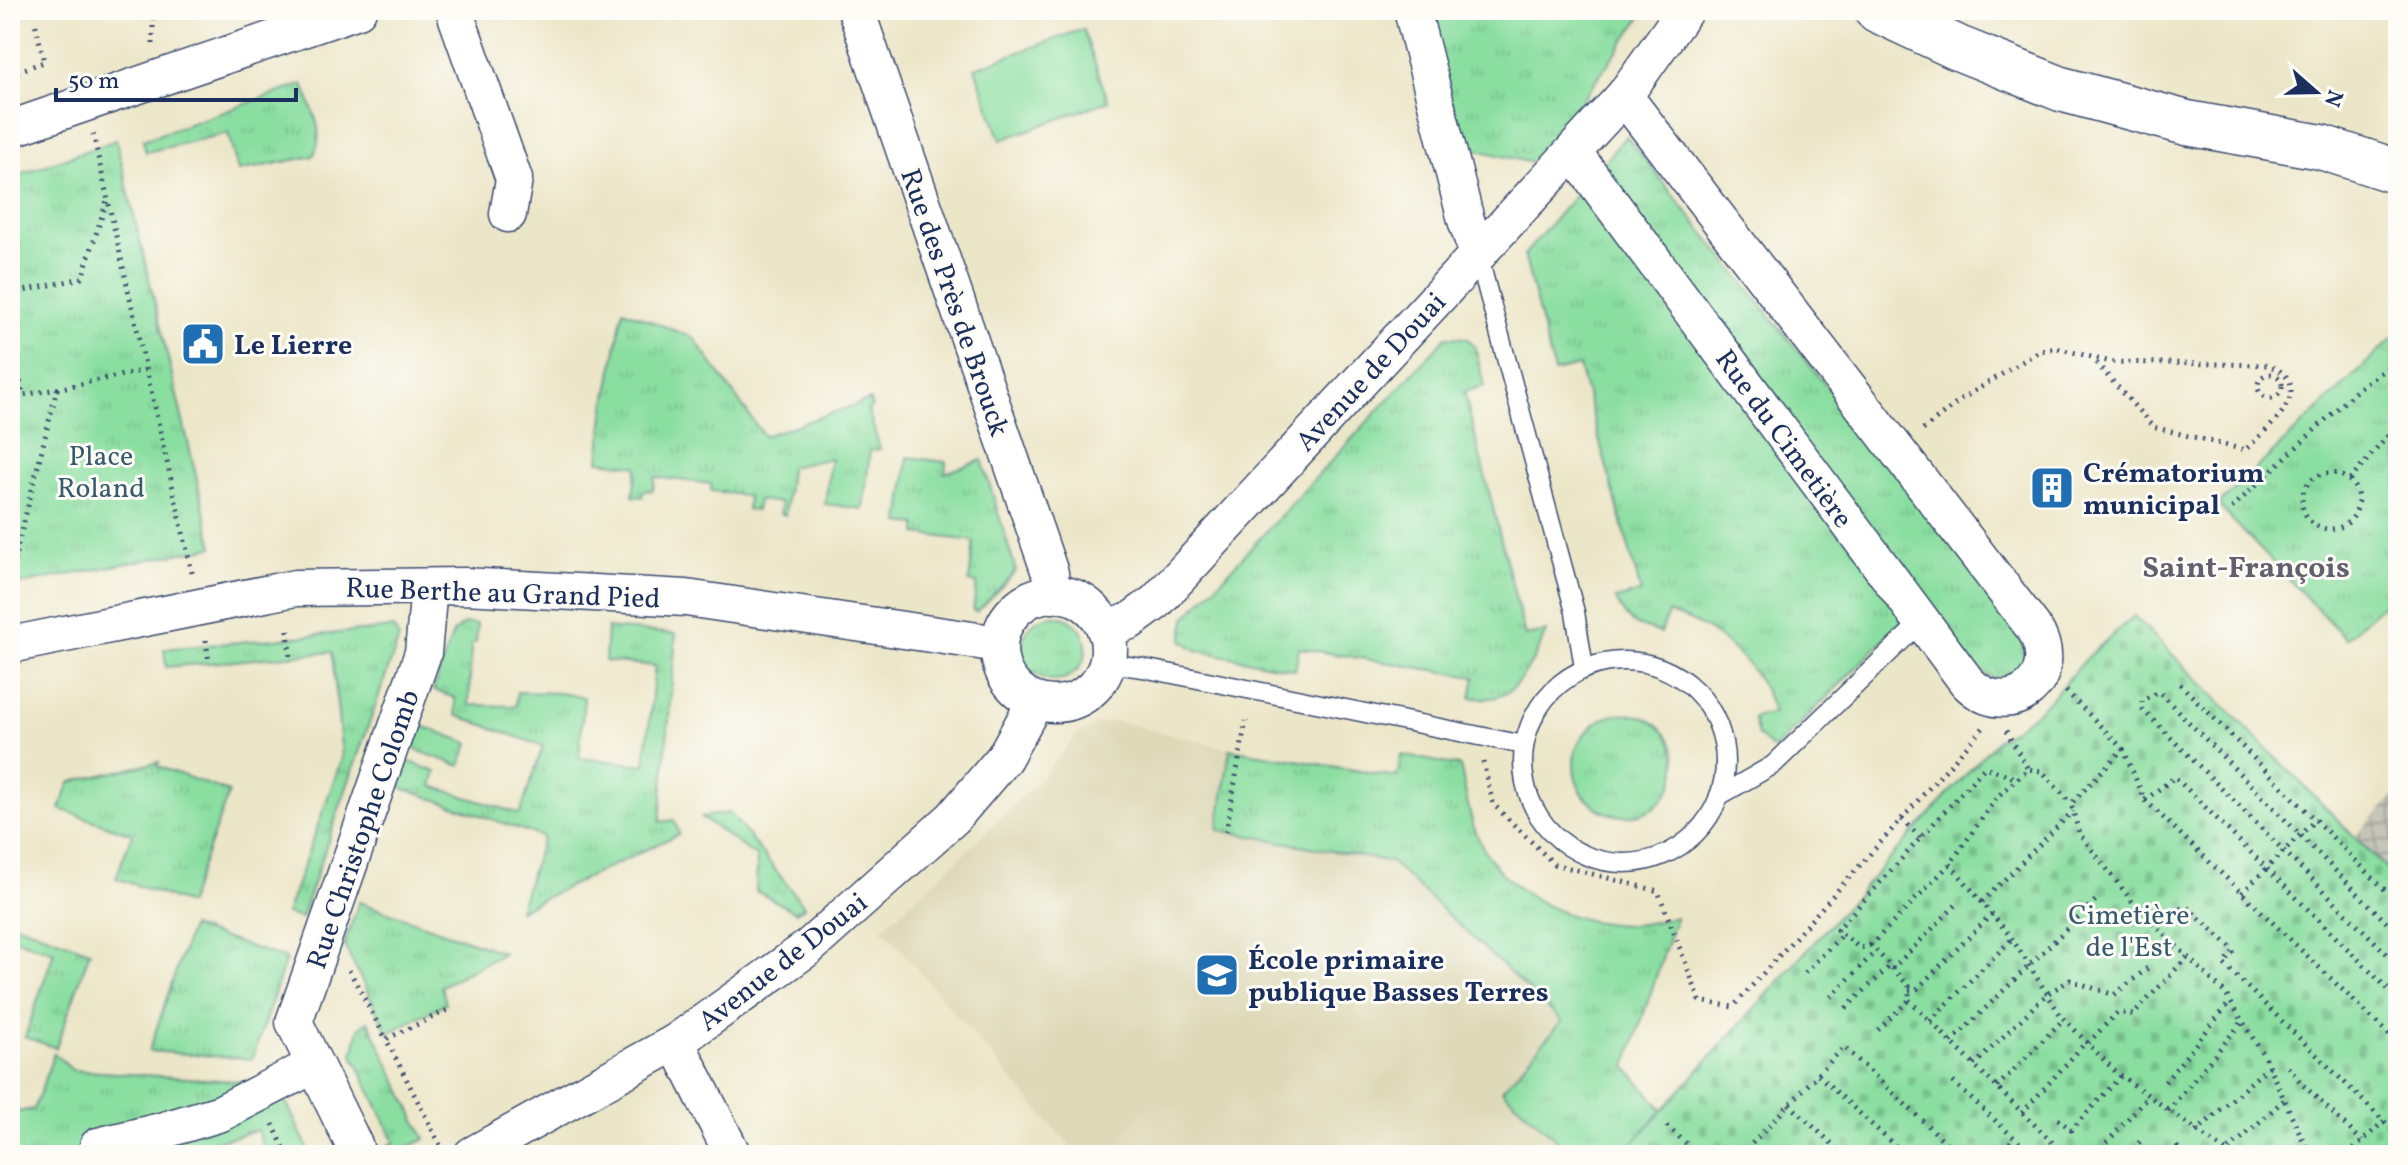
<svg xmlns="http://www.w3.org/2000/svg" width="2408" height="1165" viewBox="0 0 2408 1165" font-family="Vollkorn,serif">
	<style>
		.built { fill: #ded9b8 }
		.industrial { fill: url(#industrial-grid) }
		.grass { fill: url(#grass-tufts); stroke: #52867f; stroke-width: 2 }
		.cemetery { fill: url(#cemetery-stones); stroke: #52867f; stroke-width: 2 }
		.pitch { fill: #8adea0; stroke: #52867f; stroke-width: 2 }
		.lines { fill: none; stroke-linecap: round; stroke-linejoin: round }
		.lane-casing { stroke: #3a4a6e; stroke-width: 21 }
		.street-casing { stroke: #3a4a6e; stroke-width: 39 }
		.primary-casing { stroke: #3a4a6e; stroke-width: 47 }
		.path { stroke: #3a4a6e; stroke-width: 5; stroke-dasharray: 2 6; stroke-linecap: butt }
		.lane { stroke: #fff; stroke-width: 18 }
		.street { stroke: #fff; stroke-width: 36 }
		.primary { stroke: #fff; stroke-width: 44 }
		.labels { text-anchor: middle; stroke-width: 6; stroke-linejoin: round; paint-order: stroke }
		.street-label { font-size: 28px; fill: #1b2f5e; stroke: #fdfcf7 }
		.poi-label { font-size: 28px; font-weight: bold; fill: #1b2f5e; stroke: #fdfcf7; text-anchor: start }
		.park-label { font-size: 28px; fill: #375b6e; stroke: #fdfcf7 }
		.neighbourhood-label { font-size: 30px; font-weight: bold; fill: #645f6e; stroke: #fdfcf7 }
	</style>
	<defs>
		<pattern id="industrial-grid" width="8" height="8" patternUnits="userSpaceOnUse" patternTransform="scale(2)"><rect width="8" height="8" fill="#c5c5b8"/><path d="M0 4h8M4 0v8" fill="none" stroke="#9fa099"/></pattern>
		<pattern id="grass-tufts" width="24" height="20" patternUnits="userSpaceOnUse" patternTransform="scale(2)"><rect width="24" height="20" fill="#8adea0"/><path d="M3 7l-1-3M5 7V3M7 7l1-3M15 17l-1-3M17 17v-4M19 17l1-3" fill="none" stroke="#76bf8c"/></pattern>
		<pattern id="cemetery-stones" width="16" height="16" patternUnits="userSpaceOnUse" patternTransform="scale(2)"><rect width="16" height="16" fill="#8adea0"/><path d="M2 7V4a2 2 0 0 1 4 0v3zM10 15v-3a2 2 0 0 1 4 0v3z" fill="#76bf8c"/></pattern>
	</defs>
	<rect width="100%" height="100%" fill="#fdfcf7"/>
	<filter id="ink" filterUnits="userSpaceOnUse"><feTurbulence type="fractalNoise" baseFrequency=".0125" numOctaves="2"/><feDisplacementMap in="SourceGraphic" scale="16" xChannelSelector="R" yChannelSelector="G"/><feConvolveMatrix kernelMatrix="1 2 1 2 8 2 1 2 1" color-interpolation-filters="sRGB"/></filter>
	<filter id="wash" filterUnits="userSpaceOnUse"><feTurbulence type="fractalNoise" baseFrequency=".006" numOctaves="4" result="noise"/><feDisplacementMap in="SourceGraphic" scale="32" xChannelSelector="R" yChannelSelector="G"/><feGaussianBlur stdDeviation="1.8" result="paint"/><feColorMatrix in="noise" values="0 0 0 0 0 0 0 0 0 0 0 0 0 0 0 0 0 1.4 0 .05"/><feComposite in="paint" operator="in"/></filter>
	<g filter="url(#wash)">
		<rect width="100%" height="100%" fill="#ece6c8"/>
		<path class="built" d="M 1116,721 L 1230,749 L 1219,830 L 1391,862 L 1562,1021 L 1502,1090 L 1573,1155 L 1077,1155 L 882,928 L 949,868 L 1041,778 L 1078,734 L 1097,724 Z"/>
		<path class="industrial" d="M 2398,792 L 2398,880 L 2354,837 Z"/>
		<g class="grass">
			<path d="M 1427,10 L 1646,10 L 1537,164 L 1460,146 Z"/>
			<path d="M 303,84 C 311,109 327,132 313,156 L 238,171 L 228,133 L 146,152 L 143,140 Z"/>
			<path d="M 1626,136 L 2022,630 L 2026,660 C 2017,674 2000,683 1984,673 C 1969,665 1935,617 1922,602 L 1774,750 L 1758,736 L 1753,717 L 1773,713 C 1761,665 1714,625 1668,613 L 1661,633 C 1636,626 1627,624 1616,599 L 1641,592 L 1579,366 L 1554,372 L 1524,255 Z"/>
			<path d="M 116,140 L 213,547 L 10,586 L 10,178 Z"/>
			<path d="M 623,310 L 694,338 L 764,436 L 870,400 L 872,407 L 868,410 L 880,449 L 870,451 L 863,509 L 825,504 L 831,458 L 790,467 L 785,515 L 780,514 L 781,503 L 758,500 L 756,511 L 747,510 L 748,496 L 711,491 L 711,484 L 655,477 L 653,490 L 643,491 L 642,497 L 633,496 L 637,466 L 599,461 L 604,414 Z"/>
			<path d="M 2398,333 L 2398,589 L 2346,639 L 2218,505 Z"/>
			<path d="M 1446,337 L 1467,338 L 1475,347 L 1484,386 L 1464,392 L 1525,636 L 1546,632 C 1538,652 1520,691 1497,697 C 1490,699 1479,698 1471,698 L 1475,677 L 1299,648 L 1295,670 L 1196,650 L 1182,640 L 1186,618 Z"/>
			<path d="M 908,457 L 946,462 L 945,473 L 982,460 L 1016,571 L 977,612 L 973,611 L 977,583 L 969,582 L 974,541 L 917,534 L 917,525 L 900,523 Z"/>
			<circle cx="1054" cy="648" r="32"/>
			<path d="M 464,624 L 477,624 L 476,642 L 471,645 L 469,705 L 516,706 L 517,692 L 559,693 L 584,697 L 579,758 L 645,765 L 655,666 L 605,661 L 607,628 L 676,634 L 660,822 L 674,820 L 679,834 L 519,910 L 543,837 L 399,787 L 408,761 L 436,772 L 432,786 L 520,814 L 543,746 L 456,715 L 455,698 L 433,690 L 453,633 Z"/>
			<path d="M 393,628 L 399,638 L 301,918 L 286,914 L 342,758 L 332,652 L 166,667 L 164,649 Z"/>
			<circle cx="1625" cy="765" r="51"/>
			<path d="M 422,726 L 469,743 L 460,766 L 413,749 Z"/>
			<path d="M 1230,749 L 1397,777 L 1401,755 L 1460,766 C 1465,786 1467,808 1474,827 C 1495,890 1564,923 1627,925 C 1642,926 1660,920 1676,917 L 1626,1067 L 1663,1110 L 1622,1155 L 1573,1155 L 1502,1090 L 1562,1021 L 1391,862 L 1218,830 Z"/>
			<path d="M 159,762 L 157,766 L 229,792 L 188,904 L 116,878 L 132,834 L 60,809 L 70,782 Z"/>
			<path d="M 730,813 L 801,902 L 805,906 L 796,912 L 756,891 L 757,857 L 701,817 Z"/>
			<path d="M 359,902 L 504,953 L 441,986 L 446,1003 L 388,1033 L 344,945 Z"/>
			<path d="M 10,922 L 90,951 L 56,1048 L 25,1037 L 54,952 L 10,937 Z"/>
			<path d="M 191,927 L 286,959 L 252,1059 L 149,1051 Z"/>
			<path d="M 368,1021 L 425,1139 L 393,1155 L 370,1155 L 395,1142 L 353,1055 L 359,1028 Z"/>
			<path d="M 54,1053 L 72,1070 L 248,1082 L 216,1102 L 80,1139 L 80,1155 L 10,1155 L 10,1113 L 34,1109 Z"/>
			<path d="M 285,1100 L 311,1155 L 266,1155 L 257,1130 L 167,1155 L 117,1155 Z"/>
		</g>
		<path class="cemetery" d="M 2134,616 L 2398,880 L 2398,1155 L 1622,1155 L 1998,739 C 2034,719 2052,698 2078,668 C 2095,649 2115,633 2134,616 Z"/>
		<path class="pitch" d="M 1083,29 L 1108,101 L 1001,140 L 975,68 Z"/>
	</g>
	<g filter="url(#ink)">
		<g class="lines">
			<g class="lane-casing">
				<g id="lane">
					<path d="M 1478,255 L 1575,612 L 1584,668"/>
					<circle cx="1624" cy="762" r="101"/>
					<path d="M 1107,663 L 1143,668 L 1524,745"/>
					<path d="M 1719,796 L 1773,765 L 1921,622"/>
				</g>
			</g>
			<g class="street-casing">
				<g id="street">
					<path d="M 454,10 L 514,179 L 508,214"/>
					<path d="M 856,10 L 1050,573 L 1052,595"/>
					<path d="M 1412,10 L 1466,220 L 1478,255"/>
					<path d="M 10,129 L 358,10"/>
					<path d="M 1573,152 L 1967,682 C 2009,725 2067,677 2033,627 L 1624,96"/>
					<circle cx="1054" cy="649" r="55"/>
					<path d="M 1105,630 L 1130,621 L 1156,602 L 1624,96 L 1685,10"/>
					<path d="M 10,645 L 295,588 L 464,586 L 686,598 L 999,644"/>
					<path d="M 676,1042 L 733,1155"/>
					<path d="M 98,1146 L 161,1131 L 221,1113 L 314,1065"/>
					<path d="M 355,1147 L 294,1022 L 423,653 L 429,587"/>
					<path d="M 472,1155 L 676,1042 L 809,947 L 953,818 L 1004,758 L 1035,702"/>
				</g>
			</g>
			<g class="primary-casing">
				<path id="primary" d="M 1877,10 L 1958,48 L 2061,89 L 2187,123 L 2321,147 L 2398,172"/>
			</g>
			<g class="path">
				<path d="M 153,10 L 153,45"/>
				<path d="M 10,74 L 44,62 L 35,22"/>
				<path d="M 93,134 L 193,577"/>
				<path d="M 10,294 L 82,278 L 107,200"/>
				<path d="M 10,326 L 23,395 L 57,389 L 10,578"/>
				<circle cx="2270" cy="386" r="12"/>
				<path d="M 57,389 L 146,370"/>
				<path d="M 1923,430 L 1962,399 L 2039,351 L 2057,348 L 2111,362 L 2267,365 C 2324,385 2266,430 2245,450 L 2153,427 L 2093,359"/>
				<circle cx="2330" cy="501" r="28"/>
				<path d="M 2350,480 L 2398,424"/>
				<path d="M 2232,508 L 2359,388 L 2398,360"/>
				<path d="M 288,630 L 290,656"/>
				<path d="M 206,640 L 209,663"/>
				<path d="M 2180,684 L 2398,903"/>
				<path d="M 2066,691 L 2123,749 L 2071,804 L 2079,833 L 2138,909 L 2225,993 L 2264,1056 L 2310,1155"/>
				<path d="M 2006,731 L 2028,769"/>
				<path d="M 2123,749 L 2145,800 L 2398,1043"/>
				<path d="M 1483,762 L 1493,804 L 1554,864 L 1658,891 L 1700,1001 L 1733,1007 L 1983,728"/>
				<path d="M 2145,800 L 2175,777 L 2398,999"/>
				<path d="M 1902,819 L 1921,838"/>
				<path d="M 1226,832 L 1246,721"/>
				<path d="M 1950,864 L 2011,937 L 2061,1016 L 2116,1072 L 2231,1155"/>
				<path d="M 2242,893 L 2316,819"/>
				<path d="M 1982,902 L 2073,811"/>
				<path d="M 2151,921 L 2162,913 L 2187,907 L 2231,947 L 2233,952 L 2224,964 L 2397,1134"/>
				<path d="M 2398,934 L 2159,692 L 2142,700 L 2142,709 L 2398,965"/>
				<path d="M 1871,945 L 1860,948 L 1837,930 L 1985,767 L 2017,779"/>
				<path d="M 1892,969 L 1956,905"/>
				<path d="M 349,970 L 386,1039"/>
				<path d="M 1805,973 L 1843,934"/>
				<path d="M 1909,990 L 1917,989 L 1992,914"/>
				<path d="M 1831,997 L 1876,951"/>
				<path d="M 1909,1000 L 2065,1155"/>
				<path d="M 1846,1008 L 1890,966"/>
				<path d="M 1930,1021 L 2012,939"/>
				<path d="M 1878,1030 L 1909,1000 L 1909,986 L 1871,945 L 1950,864 L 1997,797 L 2028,769 L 2042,771 L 2071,804"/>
				<path d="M 1951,1042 L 2099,897"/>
				<path d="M 2088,1043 L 2118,1012 L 2133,1015 L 2187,957"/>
				<path d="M 1974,1065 L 2047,994 L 2070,980 L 2114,995 L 2149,967"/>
				<path d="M 2288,1067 L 2303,1085 L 2362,1141"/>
				<path d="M 1818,1075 L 1905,1155"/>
				<path d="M 1953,1082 L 2033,1155"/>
				<path d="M 2165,1082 L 2230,1002"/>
				<path d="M 1997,1087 L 2064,1019"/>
				<path d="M 1789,1104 L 1844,1155"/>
				<path d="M 2168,1111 L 2242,1022"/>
				<path d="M 2022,1113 L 2086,1042"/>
				<path d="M 2058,1119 L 2071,1130 L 2121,1076"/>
				<path d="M 273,1124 L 287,1155"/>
				<path d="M 1667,1126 L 1699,1155"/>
				<path d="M 2196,1132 L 2269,1066"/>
				<path d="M 440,1145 L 386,1039 L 448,1010"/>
				<path d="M 1741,1155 L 1844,1047 L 1959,1155"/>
				<path d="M 1999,1155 L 2014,1138"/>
				<path d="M 2096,1155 L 2148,1096"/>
				<path d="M 2128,1155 L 2144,1137"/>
				<path d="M 2171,1155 L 2178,1148 L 2184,1155"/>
				<path d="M 2223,1155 L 2285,1099"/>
				<path d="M 2295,1155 L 2307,1147"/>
				<path d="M 2348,1155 L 2384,1121"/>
			</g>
			<use href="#lane" class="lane"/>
			<use href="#street" class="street"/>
			<use href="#primary" class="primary"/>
		</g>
	</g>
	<defs>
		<g id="civic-square" transform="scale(2.3)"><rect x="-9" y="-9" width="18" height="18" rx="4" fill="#1f6fb2" stroke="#fdfcf7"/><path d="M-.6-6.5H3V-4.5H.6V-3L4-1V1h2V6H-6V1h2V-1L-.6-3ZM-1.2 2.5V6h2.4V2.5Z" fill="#fff"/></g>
		<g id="building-square" transform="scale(2.3)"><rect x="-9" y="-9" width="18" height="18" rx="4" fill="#1f6fb2" stroke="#fdfcf7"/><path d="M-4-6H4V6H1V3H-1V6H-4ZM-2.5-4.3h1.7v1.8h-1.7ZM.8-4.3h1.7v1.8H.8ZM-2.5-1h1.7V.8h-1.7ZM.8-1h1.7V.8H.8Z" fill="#fff"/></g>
		<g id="school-square" transform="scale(2.3)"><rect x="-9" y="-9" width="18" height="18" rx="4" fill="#1f6fb2" stroke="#fdfcf7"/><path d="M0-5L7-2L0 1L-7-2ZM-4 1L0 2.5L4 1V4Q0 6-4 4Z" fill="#fff"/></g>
	</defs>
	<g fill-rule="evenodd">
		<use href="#civic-square" x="203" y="344"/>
		<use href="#building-square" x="2052" y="488"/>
		<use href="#school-square" x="1217" y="975"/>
	</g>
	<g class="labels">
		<g class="street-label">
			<text transform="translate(956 302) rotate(71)" y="10">Rue des Près de Brouck</text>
			<text transform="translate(1370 371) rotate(-47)" y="10">Avenue de Douai</text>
			<text transform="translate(1785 438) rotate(54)" y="10">Rue du Cimetière</text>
			<text transform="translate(503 592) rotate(2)" y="10">Rue Berthe au Grand Pied</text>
			<text transform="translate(362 829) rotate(-71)" y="10">Rue Christophe Colomb</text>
			<text transform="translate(782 961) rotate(-38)" y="10">Avenue de Douai</text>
		</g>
		<g class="poi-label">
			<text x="234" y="354">Le Lierre</text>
			<text x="2083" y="482">Crématorium<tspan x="2083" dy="32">municipal</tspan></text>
			<text x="1248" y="969">École primaire<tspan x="1248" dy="32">publique Basses Terres</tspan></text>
		</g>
		<g class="park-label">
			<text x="101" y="465">Place<tspan x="101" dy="32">Roland</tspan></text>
			<text x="2129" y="924">Cimetière<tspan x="2129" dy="32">de l'Est</tspan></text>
		</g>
		<g class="neighbourhood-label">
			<text x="2246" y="577">Saint-François</text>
		</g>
	</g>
	<rect width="2408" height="1165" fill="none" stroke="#fdfcf7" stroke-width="40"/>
	<g transform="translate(2316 92) rotate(110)" stroke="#fdfcf7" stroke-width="6" paint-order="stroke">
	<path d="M0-6L14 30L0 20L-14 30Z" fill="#1b2f5e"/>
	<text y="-12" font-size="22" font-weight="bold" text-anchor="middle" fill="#1b2f5e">N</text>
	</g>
	<path d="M56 88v12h240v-12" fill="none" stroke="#1b2f5e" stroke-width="4"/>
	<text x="68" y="88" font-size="24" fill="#1b2f5e" stroke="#fdfcf7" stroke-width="6" paint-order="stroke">50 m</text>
</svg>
